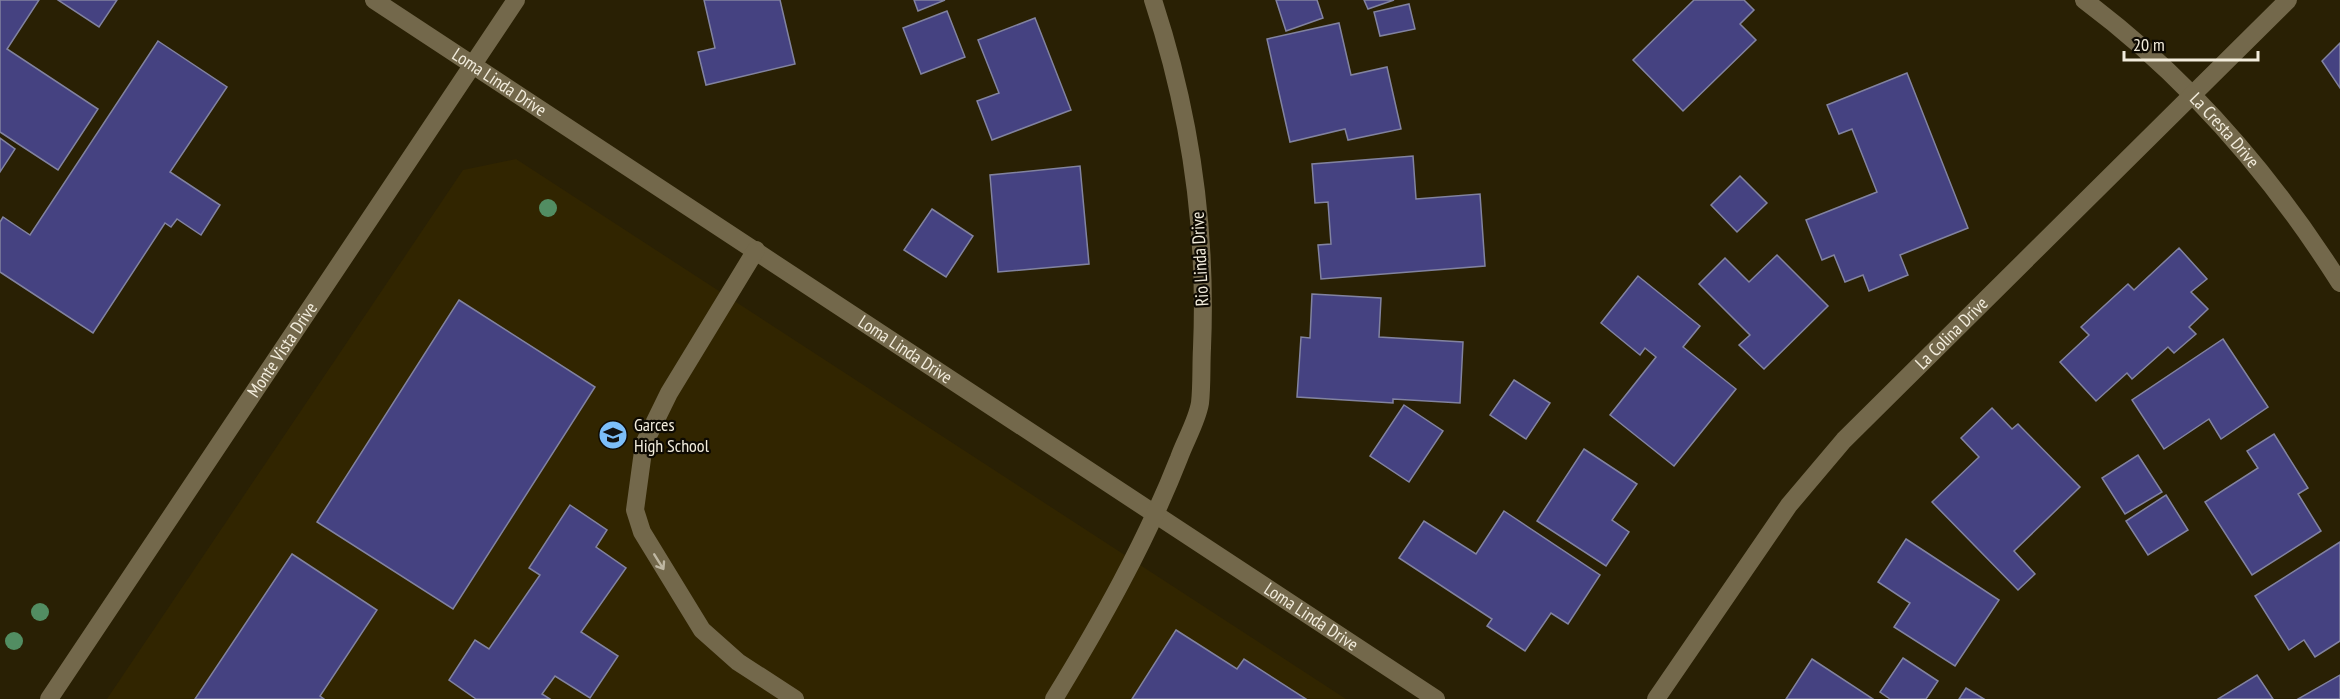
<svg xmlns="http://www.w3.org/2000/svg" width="2340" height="699" viewBox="0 0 2340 699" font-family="'PT Sans Narrow',sans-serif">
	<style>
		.built { fill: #312500 }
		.building { fill: #454281; stroke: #8283a0; stroke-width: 1.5 }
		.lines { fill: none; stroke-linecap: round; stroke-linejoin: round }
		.minor { stroke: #73684b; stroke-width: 18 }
		.tree { fill: #528d62 }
		.oneway { stroke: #bfb7a2 }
		.labels { text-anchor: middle; stroke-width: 4.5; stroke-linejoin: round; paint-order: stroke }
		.street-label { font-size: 18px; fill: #f2ecdc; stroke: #0e0a02 }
		.poi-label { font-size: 18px; fill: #f2ecdc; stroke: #0e0a02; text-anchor: start }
	</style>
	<rect width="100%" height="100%" fill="#292004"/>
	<path class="built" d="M 516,159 L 1346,699 L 107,699 L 463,170 Z"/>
	<g class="building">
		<path d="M 0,0 L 39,0 L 7,49 L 98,109 L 58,170 L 0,132 Z"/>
		<path d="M 58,0 L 117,0 L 99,27 Z"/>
		<path d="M 704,0 L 780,0 L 795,64 L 706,85 L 698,52 L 715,48 Z"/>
		<path d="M 914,0 L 945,0 L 918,11 Z"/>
		<path d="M 1276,0 L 1317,0 L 1323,18 L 1286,31 Z"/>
		<path d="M 1364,0 L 1394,0 L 1368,9 Z"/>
		<path d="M 1694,0 L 1744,0 L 1754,10 L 1740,24 L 1756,40 L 1683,111 L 1633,60 Z"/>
		<path d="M 1409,4 L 1415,29 L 1380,36 L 1374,12 Z"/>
		<path d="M 947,11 L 965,57 L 921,74 L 903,28 Z"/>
		<path d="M 1035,18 L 1071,110 L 992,140 L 977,101 L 999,93 L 978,40 Z"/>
		<path d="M 1339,23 L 1351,75 L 1387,67 L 1401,129 L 1348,140 L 1345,129 L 1290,142 L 1267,39 Z"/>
		<path d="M 158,41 L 227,87 L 170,172 L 220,205 L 201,235 L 177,219 L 171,227 L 165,223 L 93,333 L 0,272 L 0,222 L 3,217 L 30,235 Z"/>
		<path d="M 2340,43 L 2340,88 L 2322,61 Z"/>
		<path d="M 1907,73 L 1968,228 L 1900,255 L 1908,275 L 1869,291 L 1863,275 L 1845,282 L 1834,255 L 1822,260 L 1806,220 L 1877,192 L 1852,129 L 1839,134 L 1827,105 Z"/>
		<path d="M 0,138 L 15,149 L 0,172 Z"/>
		<path d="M 1413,156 L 1416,199 L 1480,194 L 1485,266 L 1321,279 L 1318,245 L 1331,244 L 1328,202 L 1315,203 L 1312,164 Z"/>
		<path d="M 1080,166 L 1089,264 L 998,272 L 990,175 Z"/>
		<path d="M 1740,176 L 1767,203 L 1737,232 L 1711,205 Z"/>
		<path d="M 932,209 L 973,236 L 946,277 L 904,250 Z"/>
		<path d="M 2179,248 L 2207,279 L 2191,292 L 2208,309 L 2189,327 L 2196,334 L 2174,353 L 2168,347 L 2132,379 L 2127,373 L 2096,401 L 2060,362 L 2089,335 L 2081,327 L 2128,284 L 2134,290 Z"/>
		<path d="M 1777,255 L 1828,306 L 1764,369 L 1739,345 L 1750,335 L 1699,284 L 1725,258 L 1749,282 Z"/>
		<path d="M 1638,276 L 1700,326 L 1683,347 L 1736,389 L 1674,466 L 1610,415 L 1656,357 L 1645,348 L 1640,355 L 1601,323 Z"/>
		<path d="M 1312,294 L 1381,298 L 1379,337 L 1463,342 L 1460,403 L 1393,399 L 1393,403 L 1297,397 L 1301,337 L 1310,338 Z"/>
		<path d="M 459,300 L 595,387 L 453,609 L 317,522 Z"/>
		<path d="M 2223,339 L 2268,407 L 2221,439 L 2209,419 L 2164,449 L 2132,400 Z"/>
		<path d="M 1514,380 L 1550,403 L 1526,439 L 1490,415 Z"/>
		<path d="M 1404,405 L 1443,431 L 1409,482 L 1370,456 Z"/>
		<path d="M 1992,408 L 2012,429 L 2018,424 L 2080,487 L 2014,551 L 2035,574 L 2018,590 L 1932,502 L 1979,457 L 1961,438 Z"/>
		<path d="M 2274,434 L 2308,488 L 2298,494 L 2321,531 L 2252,575 L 2205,502 L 2258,468 L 2247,451 Z"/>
		<path d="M 1584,449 L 1637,484 L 1612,520 L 1629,532 L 1606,566 L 1537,521 Z"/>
		<path d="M 2138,455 L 2162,492 L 2125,514 L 2102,478 Z"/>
		<path d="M 2166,495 L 2188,530 L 2148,555 L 2126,521 Z"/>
		<path d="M 570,505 L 607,530 L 596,547 L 626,568 L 581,632 L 618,656 L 590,698 L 555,676 L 542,694 L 550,699 L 476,699 L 449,680 L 475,640 L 489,649 L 540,575 L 529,568 Z"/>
		<path d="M 1504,511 L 1600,575 L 1568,624 L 1551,613 L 1525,651 L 1487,626 L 1492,619 L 1399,558 L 1424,521 L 1476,554 Z"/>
		<path d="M 1906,539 L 1999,600 L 1955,666 L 1894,627 L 1910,603 L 1878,582 Z"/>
		<path d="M 2340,542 L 2340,641 L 2315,657 L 2304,640 L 2289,650 L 2255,596 Z"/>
		<path d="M 292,554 L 377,610 L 320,696 L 324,699 L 195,699 Z"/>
		<path d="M 1176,630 L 1237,669 L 1244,659 L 1306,699 L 1132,699 Z"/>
		<path d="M 1903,658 L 1938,681 L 1926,699 L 1890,699 L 1880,692 Z"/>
		<path d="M 1812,659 L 1873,699 L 1786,699 Z"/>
		<path d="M 2257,675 L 2273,699 L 2218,699 Z"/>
		<path d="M 2340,675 L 2340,699 L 2298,699 Z"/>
		<path d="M 1966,688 L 1984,699 L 1959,699 Z"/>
	</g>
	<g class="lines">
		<g class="minor">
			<path id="s1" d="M 374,0 L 1436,699"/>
			<path id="s2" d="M 2084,0 C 2187,77 2271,174 2340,283"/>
			<path d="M 756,250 L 669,393 L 644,444 L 635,510 L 642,532 L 702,630 L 738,662 L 795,699"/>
			<path id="s3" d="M 49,699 L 516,0"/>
			<path d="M 1054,699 C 1101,622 1146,542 1179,458 C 1185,441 1197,421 1200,403 C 1202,385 1201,366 1202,348 C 1207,231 1190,112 1153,0"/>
			<path id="s4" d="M 1656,699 L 1789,505 L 1844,440 L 2288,0"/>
		</g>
	</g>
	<g class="tree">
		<circle cx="548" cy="208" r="9"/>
		<circle cx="40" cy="612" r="9"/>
		<circle cx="14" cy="641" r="9"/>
	</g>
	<defs><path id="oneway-shaft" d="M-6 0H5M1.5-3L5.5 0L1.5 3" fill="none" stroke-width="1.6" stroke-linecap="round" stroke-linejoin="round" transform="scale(1.5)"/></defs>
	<use class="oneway" href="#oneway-shaft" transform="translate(659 562) rotate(58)"/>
	<defs>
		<g id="school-disc" transform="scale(1.5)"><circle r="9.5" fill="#7cbef9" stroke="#0e0a02"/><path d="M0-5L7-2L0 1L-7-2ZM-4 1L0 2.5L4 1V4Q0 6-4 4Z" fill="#111"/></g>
	</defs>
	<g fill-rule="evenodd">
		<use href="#school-disc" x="613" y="435"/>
	</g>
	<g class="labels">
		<g class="street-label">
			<text dy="6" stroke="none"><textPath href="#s1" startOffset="150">Loma Linda Drive</textPath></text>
			<text dy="6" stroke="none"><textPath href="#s2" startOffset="192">La Cresta Drive</textPath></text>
			<text transform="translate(1200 259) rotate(-93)" y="6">Rio Linda Drive</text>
			<text dy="6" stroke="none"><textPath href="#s4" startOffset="472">La Colina Drive</textPath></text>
			<text dy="6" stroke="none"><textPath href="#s1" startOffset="636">Loma Linda Drive</textPath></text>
			<text dy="6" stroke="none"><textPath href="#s3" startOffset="420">Monte Vista Drive</textPath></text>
			<text dy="6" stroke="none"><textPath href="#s1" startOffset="1122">Loma Linda Drive</textPath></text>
		</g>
		<g class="poi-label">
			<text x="634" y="431">Garces<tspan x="634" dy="21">High School</tspan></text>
		</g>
	</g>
	<path d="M2124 51v9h134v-9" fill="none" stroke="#f2ecdc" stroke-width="3"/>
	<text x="2133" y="51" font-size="18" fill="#f2ecdc" stroke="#0e0a02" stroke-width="4.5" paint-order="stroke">20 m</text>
</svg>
